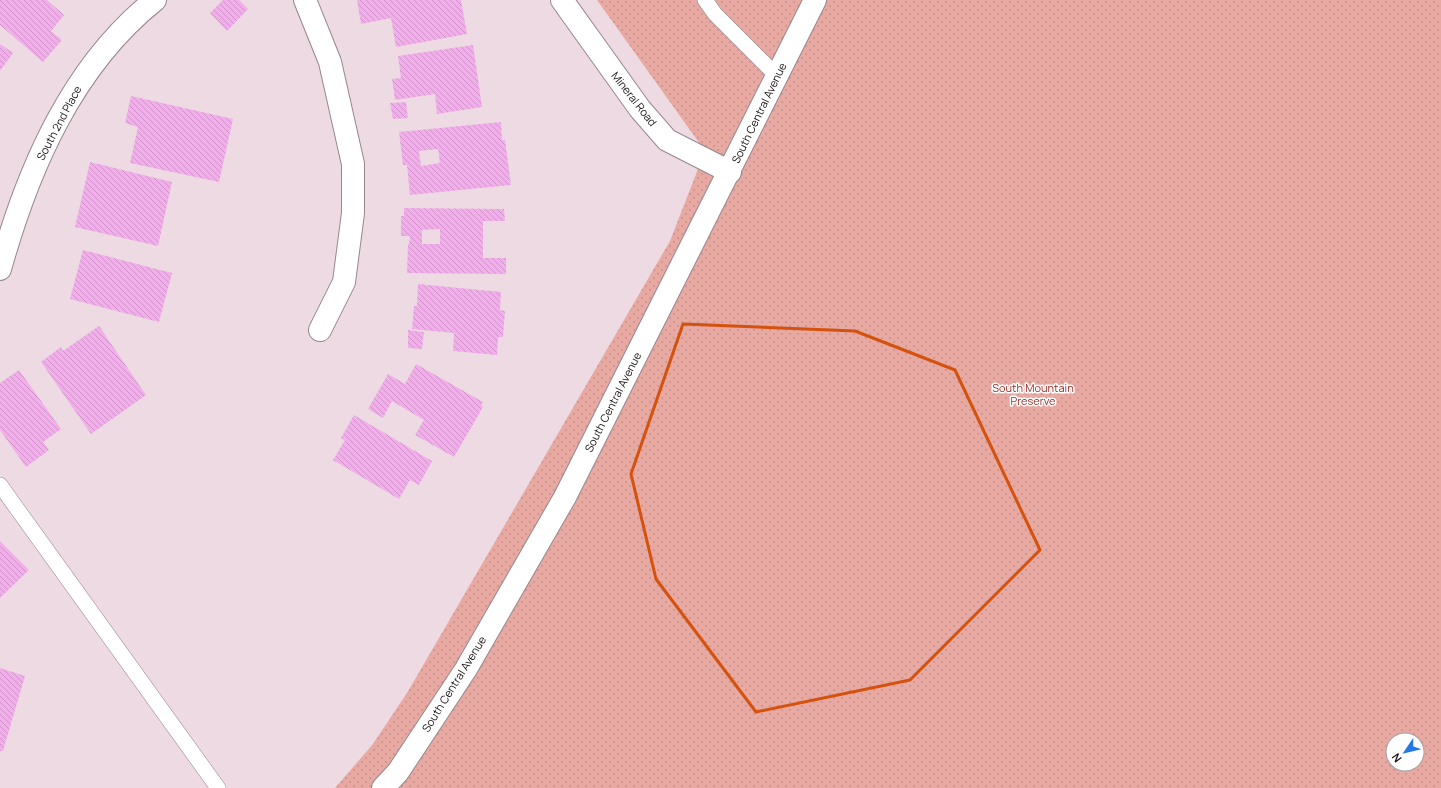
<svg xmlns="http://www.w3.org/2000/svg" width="1441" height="788" viewBox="0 0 1441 788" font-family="Manrope,sans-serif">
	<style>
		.green { fill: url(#green-dots); fill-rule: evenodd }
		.building { fill: url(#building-back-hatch); fill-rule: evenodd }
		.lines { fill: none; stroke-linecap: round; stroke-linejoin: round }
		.service-casing { stroke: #98868e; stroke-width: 16 }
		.minor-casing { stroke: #98868e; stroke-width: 24 }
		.service { stroke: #fff; stroke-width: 15 }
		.minor { stroke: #fff; stroke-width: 22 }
		.marked { fill: none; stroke: #d4520d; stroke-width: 3; stroke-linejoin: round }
		.labels { text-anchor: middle; stroke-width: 3; stroke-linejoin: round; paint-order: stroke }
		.street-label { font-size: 11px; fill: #1b1417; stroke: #fff }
		.park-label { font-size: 11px; fill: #952d28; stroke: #fff }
	</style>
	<defs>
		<pattern id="green-dots" width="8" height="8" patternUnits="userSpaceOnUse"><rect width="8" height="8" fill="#e7a9a1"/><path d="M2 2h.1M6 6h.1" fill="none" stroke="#c6918a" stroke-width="1.8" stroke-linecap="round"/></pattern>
		<pattern id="building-back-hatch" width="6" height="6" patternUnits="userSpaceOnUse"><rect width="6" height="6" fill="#f2aeea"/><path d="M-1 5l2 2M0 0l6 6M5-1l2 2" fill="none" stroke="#cf95c8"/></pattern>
	</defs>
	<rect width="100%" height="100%" fill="#eedae3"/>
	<path class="green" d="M 597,0 L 1441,0 L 1441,788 L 335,788 L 373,744 L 407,693 L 670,241 L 705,151 ZM 1393,740 L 1417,740 L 1417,764 L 1393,764 Z"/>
	<g class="building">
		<path d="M 0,0 L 47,0 L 64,15 L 51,31 L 62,40 L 43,62 L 0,25 Z"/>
		<path d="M 223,0 L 239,0 L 248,9 L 227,31 L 210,13 Z"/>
		<path d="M 357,0 L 461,0 L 467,34 L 396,47 L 391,18 L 361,24 Z"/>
		<path d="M 0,44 L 13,53 L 0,71 Z"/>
		<path d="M 473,45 L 482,107 L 437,114 L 435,94 L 395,100 L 392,79 L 401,78 L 398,56 Z"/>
		<path d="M 131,96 L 233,119 L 219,182 L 130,163 L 138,127 L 125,123 Z"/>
		<path d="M 406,102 L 408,118 L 393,119 L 390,103 Z"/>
		<path d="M 501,122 L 502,140 L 505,140 L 511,185 L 410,195 L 407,165 L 403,165 L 399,132 ZM 438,149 L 440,163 L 421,166 L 419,151 Z"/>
		<path d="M 90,162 L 172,182 L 158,246 L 75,227 Z"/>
		<path d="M 404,208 L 504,209 L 505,221 L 483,221 L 483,258 L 506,258 L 506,274 L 407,273 L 408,244 L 409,244 L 410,236 L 401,236 L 401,216 L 404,216 ZM 440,229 L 440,244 L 422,244 L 422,230 Z"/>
		<path d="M 83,250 L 172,273 L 159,322 L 70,299 Z"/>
		<path d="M 418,284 L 501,292 L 500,310 L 505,311 L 503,337 L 498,337 L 497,355 L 453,351 L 454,333 L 412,329 L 414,306 L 417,306 Z"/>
		<path d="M 99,326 L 146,395 L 91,434 L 41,362 L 61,347 L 63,351 Z"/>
		<path d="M 408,330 L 424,332 L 422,349 L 408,348 Z"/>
		<path d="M 416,364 L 483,402 L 481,405 L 483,407 L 454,457 L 415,435 L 424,420 L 392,401 L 383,418 L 368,409 L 388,374 L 405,384 Z"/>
		<path d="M 19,370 L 61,429 L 43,442 L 49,450 L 26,467 L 0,430 L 0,383 Z"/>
		<path d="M 354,415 L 432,461 L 419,485 L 410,480 L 399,499 L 333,460 L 345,440 L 341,438 Z"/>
		<path d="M 0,541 L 29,570 L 0,598 Z"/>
		<path d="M 0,668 L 25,676 L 3,751 L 0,751 Z"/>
	</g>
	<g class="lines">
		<g class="service-casing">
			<g id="service">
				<path d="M 705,0 L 715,14 L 777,76"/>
				<path d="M 0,485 L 218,788"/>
			</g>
		</g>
		<g class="minor-casing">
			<g id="minor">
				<path d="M 305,0 L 330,62 L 353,164 L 353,213 L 344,282 L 320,330"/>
				<path d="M 562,0 L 640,109 L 667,140 L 730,172"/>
				<path d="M 0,269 C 28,169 72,66 155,0"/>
				<path d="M 383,788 L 398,772 L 466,669 L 565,497 L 815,0"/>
			</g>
		</g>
		<use href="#service" class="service"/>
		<use href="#minor" class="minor"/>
	</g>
	<path class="marked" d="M 683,324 L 855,331 L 955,370 L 1040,550 L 910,680 L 756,712 L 656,579 L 631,474 Z"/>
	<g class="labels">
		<g class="street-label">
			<text transform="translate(634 99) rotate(52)" y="4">Mineral Road</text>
			<text transform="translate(759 113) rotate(-64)" y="4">South Central Avenue</text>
			<text transform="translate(59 123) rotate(-62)" y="4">South 2nd Place</text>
			<text transform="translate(613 402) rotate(-63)" y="4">South Central Avenue</text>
			<text transform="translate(454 684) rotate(-58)" y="4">South Central Avenue</text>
		</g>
		<g class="park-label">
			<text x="1033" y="392">South Mountain<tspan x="1033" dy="13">Preserve</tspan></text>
		</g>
	</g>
	<g transform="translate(1405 752) rotate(235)"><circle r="19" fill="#ffffff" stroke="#a4a1a2"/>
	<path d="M0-3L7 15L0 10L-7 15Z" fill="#227ae4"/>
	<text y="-6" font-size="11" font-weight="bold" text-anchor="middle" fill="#1b1417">N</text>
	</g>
</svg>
